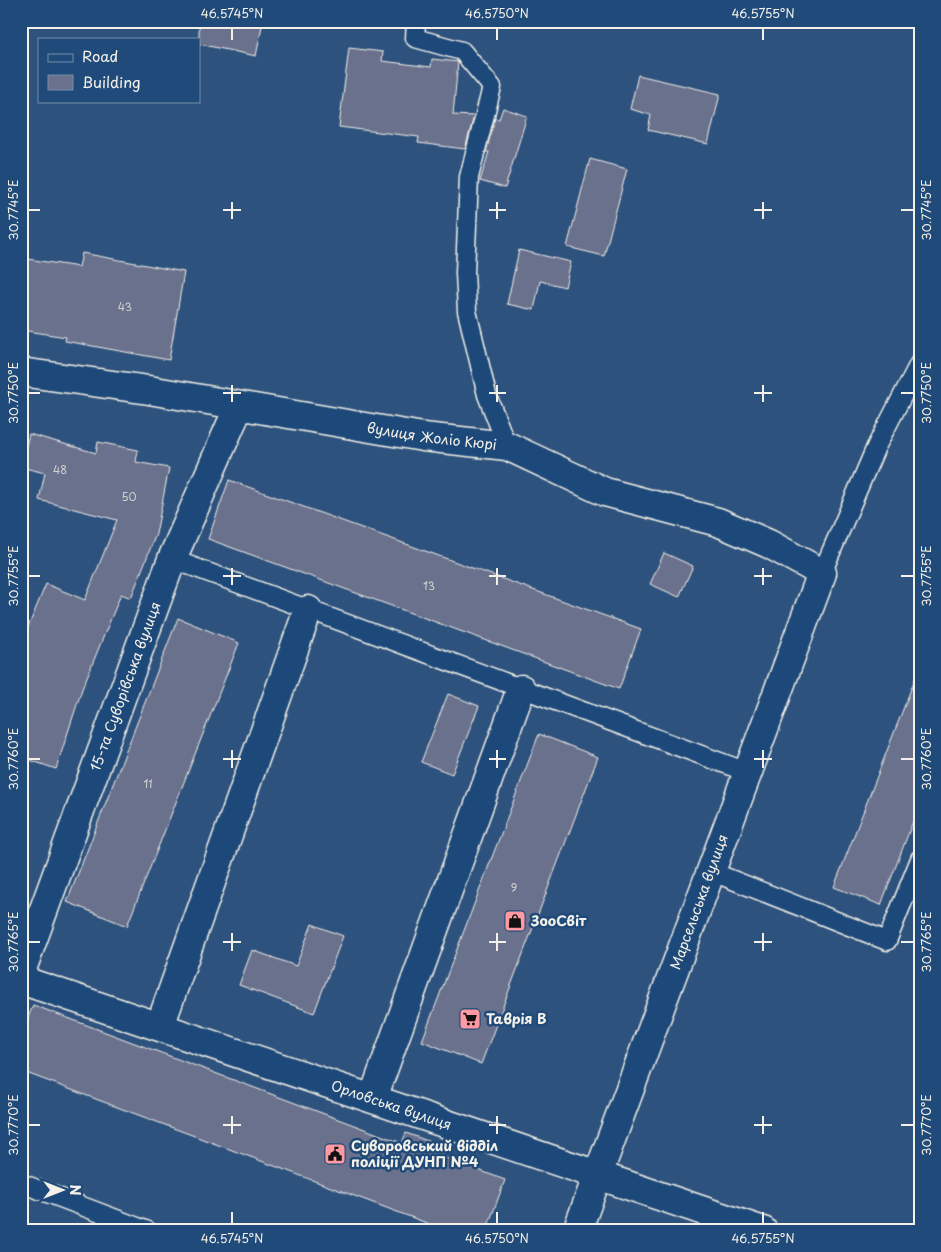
<svg xmlns="http://www.w3.org/2000/svg" width="941" height="1252" viewBox="0 0 941 1252" font-family="'Playpen Sans',sans-serif">
	<style>
		.building { fill: #6a718d; stroke: #f4f1e8 }
		.lines { fill: none; stroke-linecap: round; stroke-linejoin: round }
		.service-casing { stroke: #f4f1e8; stroke-width: 21 }
		.minor-casing { stroke: #f4f1e8; stroke-width: 31 }
		.service { stroke: #1f4a7a; stroke-width: 18 }
		.minor { stroke: #1f4a7a; stroke-width: 28 }
		.ticks { fill: none; stroke: #f4f1e8; stroke-width: 2 }
		.labels { text-anchor: middle; stroke-width: 5; stroke-linejoin: round; paint-order: stroke }
		.number-label { font-size: 11px; fill: #d2d1d1 }
		.street-label { font-size: 14px; fill: #f4f1e8; stroke: #1f4a7a }
		.poi-label { font-size: 14px; font-weight: bold; fill: #f4f1e8; stroke: #1f4a7a; text-anchor: start }
		.neatline { fill: none; stroke: #f4f1e8; stroke-width: 2 }
		.ticks-label { font-size: 12px; text-anchor: middle; fill: #f4f1e8 }
	</style>
	<rect width="100%" height="100%" fill="#2e527e"/>
	<filter id="ink" filterUnits="userSpaceOnUse"><feTurbulence type="fractalNoise" baseFrequency=".02" numOctaves="2"/><feDisplacementMap in="SourceGraphic" scale="10" xChannelSelector="R" yChannelSelector="G"/><feConvolveMatrix kernelMatrix="1 2 1 2 8 2 1 2 1" color-interpolation-filters="sRGB"/></filter>
	<g filter="url(#ink)">
		<g class="building">
			<path d="M 199,21 L 263,21 L 256,56 L 199,44 Z"/>
			<path d="M 349,48 L 383,52 L 382,61 L 431,67 L 432,59 L 458,62 L 453,115 L 474,116 L 465,149 L 418,143 L 419,137 L 339,127 Z"/>
			<path d="M 638,75 L 720,94 L 708,144 L 648,130 L 651,115 L 630,109 Z"/>
			<path d="M 503,108 L 527,116 L 505,188 L 480,181 L 489,152 L 486,152 L 495,118 L 499,119 Z"/>
			<path d="M 590,159 L 627,169 L 604,256 L 567,247 Z"/>
			<path d="M 519,250 L 571,262 L 565,287 L 540,281 L 534,310 L 507,304 Z"/>
			<path d="M 82,253 L 184,272 L 169,360 L 65,341 L 66,337 L 21,330 L 21,258 L 79,267 Z"/>
			<path d="M 29,434 L 96,453 L 98,442 L 138,450 L 136,462 L 169,468 L 156,534 L 131,598 L 121,594 L 82,689 L 56,769 L 21,757 L 21,644 L 46,584 L 85,600 L 117,520 L 39,500 L 45,473 L 21,467 Z"/>
			<path d="M 229,480 L 641,629 L 619,689 L 208,539 Z"/>
			<path d="M 664,553 L 693,566 L 679,597 L 650,584 Z"/>
			<path d="M 178,618 L 239,643 L 127,926 L 67,902 Z"/>
			<path d="M 918,671 L 920,672 L 920,803 L 881,905 L 834,887 Z"/>
			<path d="M 448,694 L 479,706 L 452,774 L 421,762 Z"/>
			<path d="M 539,734 L 598,757 L 481,1064 L 422,1041 Z"/>
			<path d="M 312,924 L 343,936 L 314,1013 L 239,985 L 252,950 L 296,966 Z"/>
			<path d="M 33,1005 L 402,1143 L 406,1133 L 444,1147 L 441,1156 L 505,1180 L 486,1231 L 448,1231 L 21,1071 L 21,1036 Z"/>
		</g>
		<g class="lines">
			<g class="service-casing">
				<g id="service">
					<path d="M 416,21 L 415,38 L 462,51 L 492,87 L 469,177 L 465,273 L 467,311 L 487,395 L 507,446"/>
					<path d="M 172,559 L 747,772"/>
					<path d="M 822,573 L 876,447 L 920,362"/>
					<path d="M 710,871 L 887,941 L 920,859"/>
					<path d="M 21,1183 L 148,1231"/>
				</g>
			</g>
			<g class="minor-casing">
				<g id="minor">
					<path id="s1" d="M 21,372 L 149,390 L 423,437 L 507,446 L 605,492 L 718,522 L 769,544 L 822,573 L 577,1231"/>
					<path id="s2" d="M 21,972 L 172,559 L 239,406"/>
					<path id="s3" d="M 21,980 L 763,1231"/>
					<path d="M 160,1026 L 308,610"/>
					<path d="M 373,1098 L 521,689"/>
				</g>
			</g>
			<use href="#service" class="service"/>
			<use href="#minor" class="minor"/>
		</g>
	</g>
	<path class="ticks" d="M 232,28 L 232,40M 497,28 L 497,40M 763,28 L 763,40M 232,202 L 232,219M 497,202 L 497,219M 763,202 L 763,219M 28,210 L 40,210M 223,210 L 241,210M 489,210 L 506,210M 754,210 L 772,210M 901,210 L 914,210M 232,385 L 232,402M 497,385 L 497,402M 763,385 L 763,402M 28,393 L 40,393M 223,393 L 241,393M 489,393 L 506,393M 754,393 L 772,393M 901,393 L 914,393M 232,568 L 232,585M 497,568 L 497,585M 763,568 L 763,585M 28,576 L 40,576M 223,576 L 241,576M 489,576 L 506,576M 754,576 L 772,576M 901,576 L 914,576M 232,750 L 232,768M 497,750 L 497,768M 763,750 L 763,768M 28,759 L 40,759M 223,759 L 241,759M 489,759 L 506,759M 754,759 L 772,759M 901,759 L 914,759M 232,933 L 232,951M 497,933 L 497,951M 763,933 L 763,951M 28,942 L 40,942M 223,942 L 241,942M 489,942 L 506,942M 754,942 L 772,942M 901,942 L 914,942M 232,1116 L 232,1134M 497,1116 L 497,1134M 763,1116 L 763,1134M 28,1125 L 40,1125M 223,1125 L 241,1125M 489,1125 L 506,1125M 754,1125 L 772,1125M 901,1125 L 914,1125M 232,1212 L 232,1224M 497,1212 L 497,1224M 763,1212 L 763,1224"/>
	<defs>
		<g id="shop-square" transform="scale(1.125)"><rect x="-9" y="-9" width="18" height="18" rx="4" fill="#ff9aa2" stroke="#1f4a7a"/><path d="M-5-2.5h2.3a2.7 3.5 0 0 1 5.4 0H5L5.5 6h-11ZM-1.5-2.5h3a1.5 2.3 0 0 0-3 0Z" fill="#111"/></g>
		<g id="supermarket-square" transform="scale(1.125)"><rect x="-9" y="-9" width="18" height="18" rx="4" fill="#ff9aa2" stroke="#1f4a7a"/><path d="M-6-5.5h2.5l.6 2H6L4.5 2H-2.5L-4.4-4H-6ZM-1.5 3.2a1.3 1.3 0 1 0 .1 0ZM3 3.2a1.3 1.3 0 1 0 .1 0Z" fill="#111"/></g>
		<g id="civic-square" transform="scale(1.125)"><rect x="-9" y="-9" width="18" height="18" rx="4" fill="#ff9aa2" stroke="#1f4a7a"/><path d="M-.6-6.5H3V-4.5H.6V-3L4-1V1h2V6H-6V1h2V-1L-.6-3ZM-1.2 2.5V6h2.4V2.5Z" fill="#111"/></g>
	</defs>
	<g fill-rule="evenodd">
		<use href="#shop-square" x="515" y="921"/>
		<use href="#supermarket-square" x="470" y="1019"/>
		<use href="#civic-square" x="335" y="1154"/>
	</g>
	<g class="labels">
		<g class="number-label">
			<text x="125" y="311">43</text>
			<text x="60" y="474">48</text>
			<text x="129" y="501">50</text>
			<text x="429" y="590">13</text>
			<text x="148" y="788">11</text>
			<text x="514" y="892">9</text>
		</g>
		<g class="street-label">
			<text dy="5" stroke="none"><textPath href="#s1" startOffset="416">вулиця Жоліо Кюрі</textPath></text>
			<text dy="5" stroke="none"><textPath href="#s2" startOffset="304">15-та Суворівська вулиця</textPath></text>
			<text transform="translate(699 902) rotate(-70)" y="5">Марсельська вулиця</text>
			<text dy="5" stroke="none"><textPath href="#s3" startOffset="391">Орловська вулиця</textPath></text>
		</g>
		<g class="poi-label">
			<text x="531" y="926">ЗооСвіт</text>
			<text x="486" y="1024">Таврія В</text>
			<text x="351" y="1151">Суворовський відділ<tspan x="351" dy="16">поліції ДУНП №4</tspan></text>
		</g>
	</g>
	<rect width="941" height="1252" fill="none" stroke="#1f4a7a" stroke-width="55"/>
	<rect x="38" y="38" width="162" height="65" fill="#1f4a7a" stroke="#748da6"/>
	<rect x="48" y="54" width="25" height="8" fill="#1f4a7a" stroke="#748da6"/>
	<text x="82" y="62" font-size="15" fill="#f4f1e8">Road</text>
	<rect x="48" y="75" width="25" height="15" fill="#6a718d" stroke="#748da6"/>
	<text x="82" y="88" font-size="15" fill="#f4f1e8">Building</text>
	<g transform="translate(62 1190) rotate(90)" stroke="#1f4a7a" stroke-width="4" paint-order="stroke">
	<path d="M0-4L9 19L0 12L-9 19Z" fill="#f4f1e8"/>
	<text y="-8" font-size="14" font-weight="bold" text-anchor="middle" fill="#f4f1e8">N</text>
	</g>
	<rect x="28" y="28" width="886" height="1196" class="neatline"/>
	<g class="ticks-label">
		<text x="232" y="18">46.5745°N</text>
		<text x="497" y="18">46.5750°N</text>
		<text x="763" y="18">46.5755°N</text>
		<text transform="translate(927 210) rotate(-90)" y="4">30.7745°E</text>
		<text transform="translate(14 210) rotate(-90)" y="4">30.7745°E</text>
		<text transform="translate(14 393) rotate(-90)" y="4">30.7750°E</text>
		<text transform="translate(927 393) rotate(-90)" y="4">30.7750°E</text>
		<text transform="translate(14 576) rotate(-90)" y="4">30.7755°E</text>
		<text transform="translate(927 576) rotate(-90)" y="4">30.7755°E</text>
		<text transform="translate(927 759) rotate(-90)" y="4">30.7760°E</text>
		<text transform="translate(14 759) rotate(-90)" y="4">30.7760°E</text>
		<text transform="translate(927 942) rotate(-90)" y="4">30.7765°E</text>
		<text transform="translate(14 942) rotate(-90)" y="4">30.7765°E</text>
		<text transform="translate(927 1125) rotate(-90)" y="4">30.7770°E</text>
		<text transform="translate(14 1125) rotate(-90)" y="4">30.7770°E</text>
		<text x="232" y="1243">46.5745°N</text>
		<text x="497" y="1243">46.5750°N</text>
		<text x="763" y="1243">46.5755°N</text>
	</g>
</svg>
